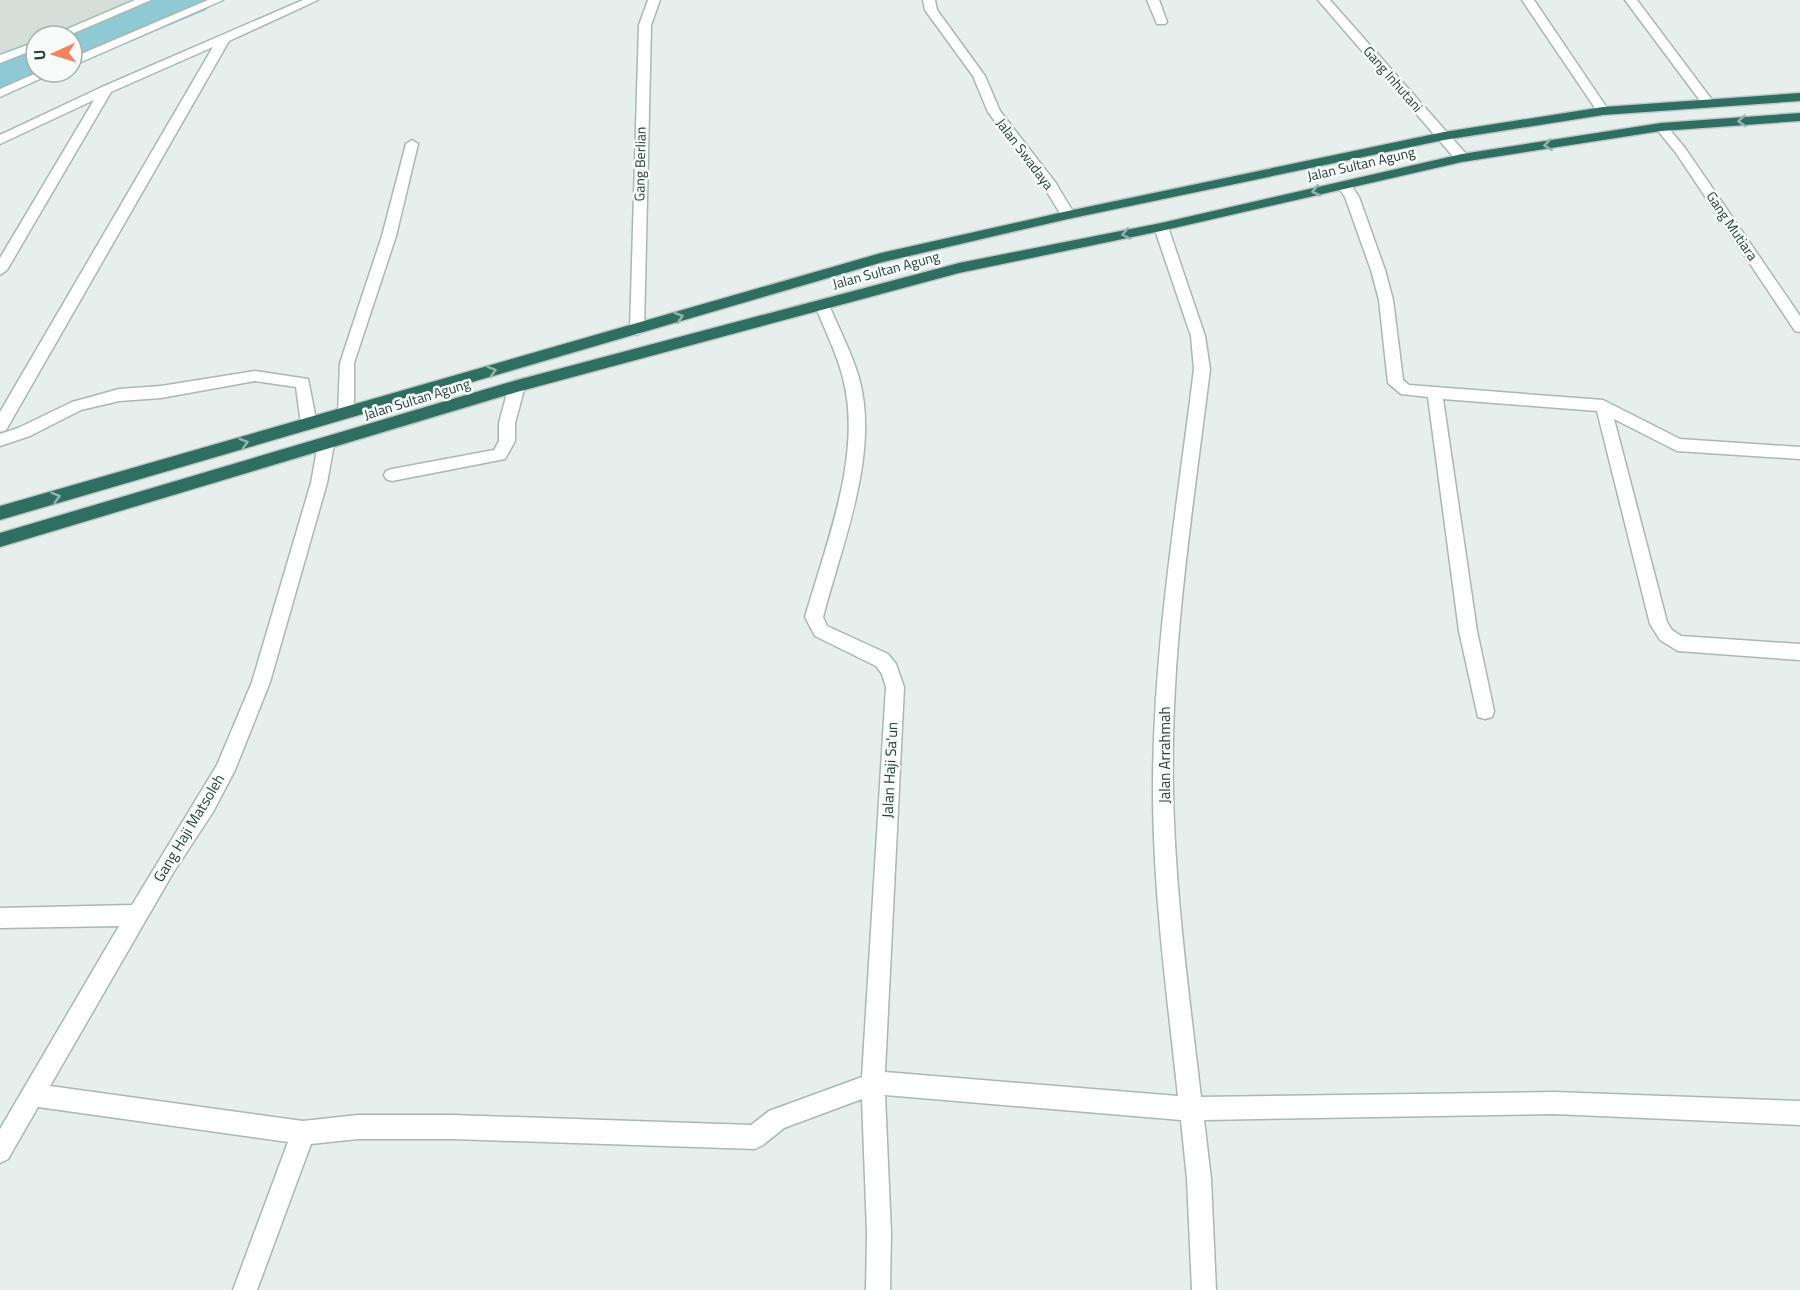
<svg xmlns="http://www.w3.org/2000/svg" width="1800" height="1290" viewBox="0 0 1800 1290" font-family="'Titillium Web',sans-serif">
	<style>
		.built { fill: #d4dfda }
		.lines { fill: none; stroke-linecap: round; stroke-linejoin: round }
		.river { fill: #8ec9d4; fill-rule: evenodd }
		.lane-casing { stroke: #a8b8b2; stroke-width: 3 }
		.street-casing { stroke: #a8b8b2; stroke-width: 3 }
		.secondary-casing { stroke: #a4bbb3; stroke-width: 3 }
		.highway-casing { stroke: #c2cac8; stroke-width: 3 }
		.lane { fill: #fff; fill-rule: evenodd }
		.street { fill: #fff; fill-rule: evenodd }
		.secondary { fill: #fff; fill-rule: evenodd }
		.highway { fill: #2f6f62; fill-rule: evenodd }
		.oneway { stroke: #93b5ae }
		.labels { text-anchor: middle; stroke-width: 5; stroke-linejoin: round; paint-order: stroke }
		.far-street-label { font-size: 14px; fill: #24423a; stroke: #f7fbf9 }
		.street-label { font-size: 15px; fill: #24423a; stroke: #f7fbf9 }
	</style>
	<rect width="100%" height="100%" fill="#e6efeb"/>
	<path class="built" d="M 0,0 L 145,0 L 57,36 L 36,36 L 36,45 L 0,59 Z"/>
	<g class="lines">
		<g class="river">
			<path d="M 150,0 L 213,0 L 206,10 L 89,59 L 72,63 L 72,36 L 62,36 Z"/>
			<path d="M 36,49 L 36,72 L 55,72 L 53,74 L 18,90 L 0,94 L 0,61 Z"/>
		</g>
		<g class="lane-casing">
			<g id="lane">
				<path d="M 303,0 L 318,0 L 229,41 L 6,430 L 0,432 L 0,412 L 213,47 L 111,92 L 7,270 L 0,275 L 0,258 L 94,100 L 0,144 L 0,135 L 102,87 Z"/>
				<path d="M 412,140 L 418,144 L 396,236 L 354,363 L 354,413 L 351,417 L 341,417 L 338,413 L 340,363 L 382,236 L 406,144 Z"/>
				<path d="M 255,371 L 308,379 L 317,424 L 315,428 L 303,428 L 301,424 L 296,387 L 255,381 L 161,398 L 119,401 L 81,410 L 30,436 L 0,446 L 0,434 L 18,428 L 72,402 L 119,389 L 161,386 Z"/>
				<path d="M 517,380 L 522,382 L 525,386 L 515,423 L 515,441 L 505,459 L 392,481 L 386,479 L 384,475 L 386,471 L 392,469 L 494,450 L 499,441 L 499,423 L 509,386 L 512,382 Z"/>
			</g>
		</g>
		<g class="street-casing">
			<g id="street">
				<path d="M 208,0 L 223,0 L 72,66 L 72,58 Z"/>
				<path d="M 648,0 L 660,0 L 651,25 L 644,330 L 637,335 L 630,330 L 639,25 Z"/>
				<path d="M 923,0 L 935,0 L 937,10 L 985,76 L 1000,111 L 1055,182 L 1075,215 L 1073,218 L 1063,218 L 1044,187 L 988,112 L 973,76 L 925,10 Z"/>
				<path d="M 1147,0 L 1159,0 L 1167,22 L 1165,24 L 1157,24 Z"/>
				<path d="M 1318,0 L 1330,0 L 1467,155 L 1468,158 L 1467,161 L 1457,161 Z"/>
				<path d="M 1522,0 L 1534,0 L 1609,111 L 1607,114 L 1599,114 Z"/>
				<path d="M 1625,0 L 1637,0 L 1712,100 L 1712,106 L 1704,106 Z"/>
				<path d="M 39,72 L 55,72 L 0,97 L 0,89 Z"/>
				<path d="M 1661,123 L 1665,124 L 1685,148 L 1800,316 L 1800,332 L 1795,331 L 1676,153 L 1655,127 Z"/>
				<path d="M 1344,181 L 1349,182 L 1359,197 L 1385,270 L 1393,300 L 1403,380 L 1409,385 L 1603,400 L 1680,439 L 1800,447 L 1800,459 L 1677,451 L 1614,419 L 1667,622 L 1672,630 L 1681,636 L 1800,644 L 1800,660 L 1678,651 L 1660,640 L 1650,624 L 1597,411 L 1443,399 L 1477,631 L 1494,711 L 1492,717 L 1485,719 L 1478,717 L 1459,631 L 1428,397 L 1401,394 L 1388,383 L 1379,300 L 1371,270 L 1345,197 L 1337,185 Z"/>
				<path d="M 1161,223 L 1168,227 L 1205,336 L 1210,369 C 1193,508 1170,649 1173,790 C 1175,893 1189,995 1201,1097 L 1554,1092 L 1800,1101 L 1800,1125 L 1554,1114 L 1204,1120 L 1211,1179 L 1216,1290 L 1192,1290 L 1187,1179 L 1181,1120 L 885,1095 L 891,1233 L 890,1290 L 866,1290 L 867,1233 L 862,1099 L 784,1128 L 763,1145 L 755,1149 L 453,1139 L 358,1139 L 311,1144 L 257,1290 L 233,1290 L 288,1142 L 38,1107 L 8,1159 L 0,1163 L 0,1129 L 119,926 L 0,928 L 0,908 L 132,905 L 217,765 L 252,682 L 311,483 L 318,444 L 320,440 L 332,440 L 334,444 L 327,483 L 270,682 L 235,770 L 213,812 L 173,873 L 50,1086 L 303,1121 L 358,1115 L 453,1115 L 751,1125 L 769,1111 L 862,1077 L 886,687 L 882,674 L 876,666 L 815,636 L 805,617 C 826,544 863,454 843,378 C 837,353 824,329 815,305 L 822,300 L 829,305 C 839,329 852,353 859,378 C 880,453 842,544 823,617 L 827,626 L 888,654 L 896,664 L 904,687 L 885,1072 L 1178,1096 C 1167,994 1153,892 1153,789 C 1153,648 1177,508 1194,369 L 1191,336 L 1154,227 Z"/>
			</g>
		</g>
		<g class="secondary-casing">
			<g id="secondary">
				<path d="M 135,0 L 151,0 L 67,36 L 51,36 Z"/>
				<path d="M 36,42 L 36,49 L 0,63 L 0,55 Z"/>
			</g>
		</g>
		<g class="highway-casing">
			<g id="highway">
				<path d="M 1800,93 L 1800,101 L 1603,115 L 1444,140 L 1068,219 L 883,262 L 0,520 L 0,506 L 881,253 L 1068,211 L 1444,132 L 1603,107 Z"/>
				<path d="M 1800,113 L 1800,121 L 1661,131 L 1462,162 L 1161,231 L 959,273 L 517,392 L 0,547 L 0,533 L 517,380 L 959,263 L 1161,223 L 1462,154 L 1661,123 Z"/>
			</g>
		</g>
		<use href="#lane" class="lane"/>
		<use href="#street" class="street"/>
		<use href="#secondary" class="secondary"/>
		<use href="#highway" class="highway"/>
	</g>
	<defs><path id="oneway-chevron" d="M-2-3.5L2.5 0L-2 3.5" fill="none" stroke-width="1.6" stroke-linecap="round" stroke-linejoin="round" transform="scale(1.5)"/></defs>
	<g class="oneway">
		<use href="#oneway-chevron" transform="translate(1742 121) rotate(176)"/>
		<use href="#oneway-chevron" transform="translate(1548 145) rotate(171)"/>
		<use href="#oneway-chevron" transform="translate(1316 191) rotate(167)"/>
		<use href="#oneway-chevron" transform="translate(1126 234) rotate(168)"/>
		<use href="#oneway-chevron" transform="translate(679 317) rotate(-16)"/>
		<use href="#oneway-chevron" transform="translate(492 371) rotate(-16)"/>
		<use href="#oneway-chevron" transform="translate(244 443) rotate(-16)"/>
		<use href="#oneway-chevron" transform="translate(56 497) rotate(-16)"/>
	</g>
	<g class="labels">
		<g class="far-street-label">
			<text transform="translate(1393 79) rotate(49)" y="5">Gang Inhutani</text>
			<text transform="translate(1025 154) rotate(53)" y="5">Jalan Swadaya</text>
			<text transform="translate(640 164) rotate(-89)" y="5">Gang Berlian</text>
			<text transform="translate(1361 164) rotate(-13)" y="5">Jalan Sultan Agung</text>
			<text transform="translate(1732 226) rotate(56)" y="5">Gang Mutiara</text>
			<text transform="translate(886 270) rotate(-15)" y="5">Jalan Sultan Agung</text>
			<text transform="translate(417 399) rotate(-17)" y="5">Jalan Sultan Agung</text>
		</g>
		<g class="street-label">
			<text transform="translate(1165 755) rotate(-90)" y="5">Jalan Arrahmah</text>
			<text transform="translate(890 770) rotate(-87)" y="5">Jalan Haji Sa'un</text>
			<text transform="translate(189 828) rotate(-59)" y="5">Gang Haji Matsoleh</text>
		</g>
	</g>
	<g transform="translate(54 54) rotate(266)"><circle r="28" fill="#f7fbf9" stroke="#a3b1ad" stroke-width="1.5"/>
	<path d="M0-4.5L10 22L0 15L-10 22Z" fill="#f4845f"/>
	<text y="-9" font-size="16" font-weight="bold" text-anchor="middle" fill="#24423a">U</text>
	</g>
</svg>
